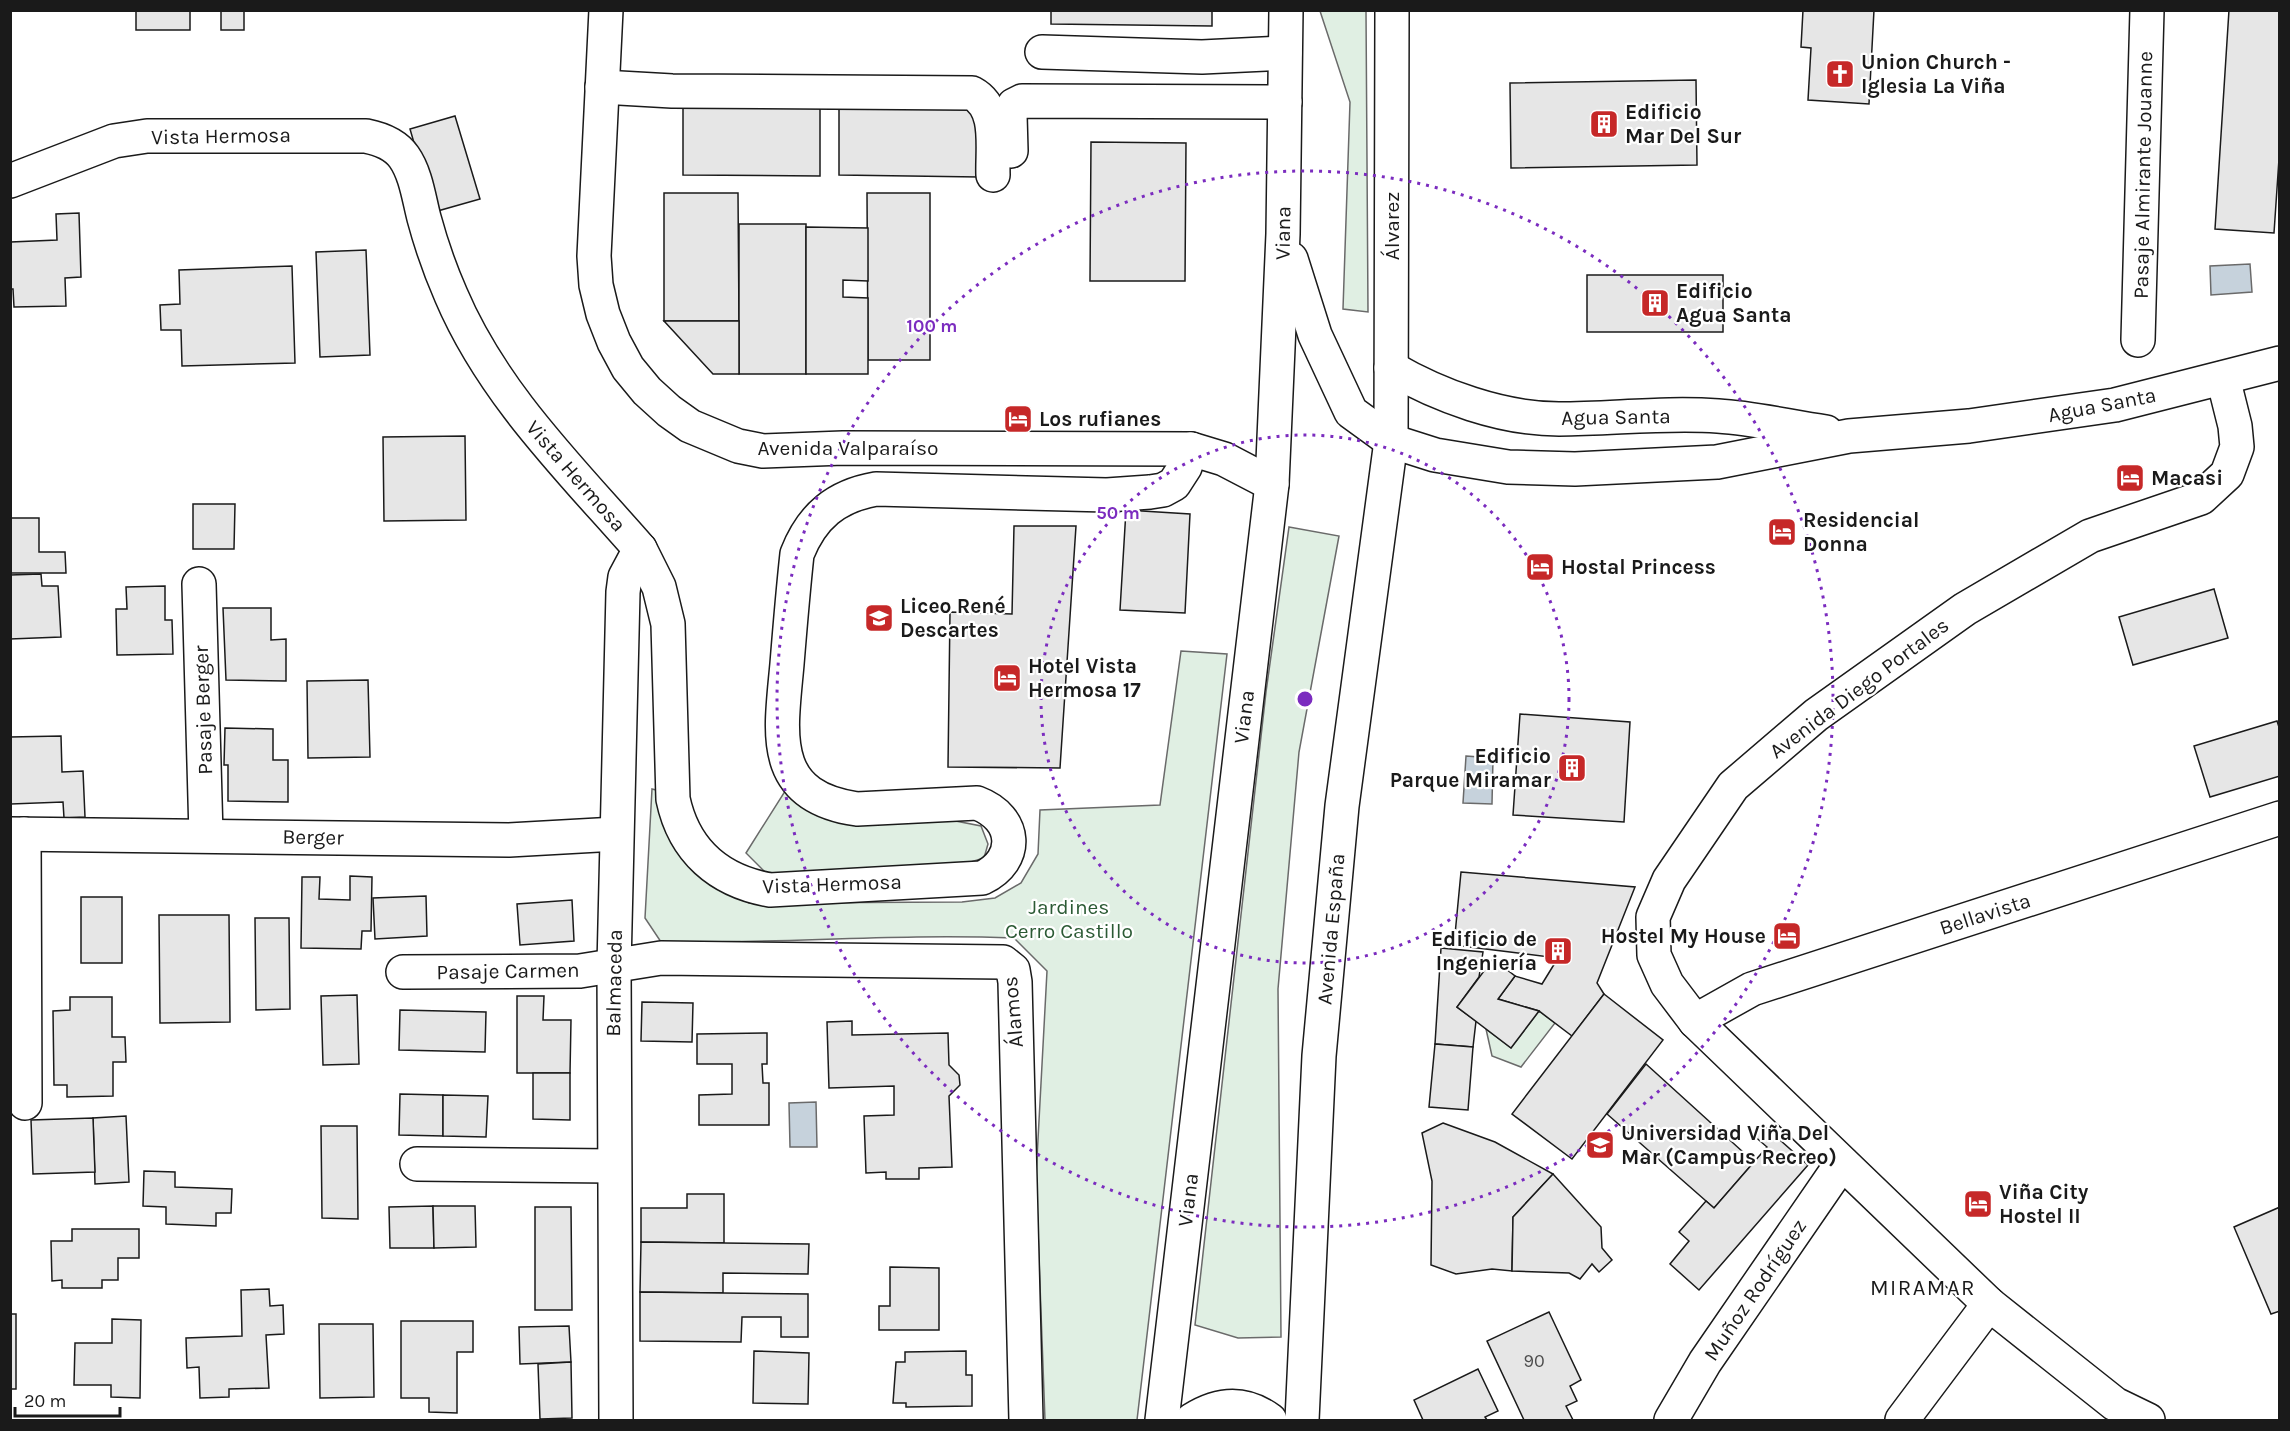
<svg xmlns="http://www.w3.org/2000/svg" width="2290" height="1431" viewBox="0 0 2290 1431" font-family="Karla,sans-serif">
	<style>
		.green { fill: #e0efe3; stroke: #6a6a6a; stroke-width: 1.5 }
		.water { fill: #c6d2dc; stroke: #6a6a6a; stroke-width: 1.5 }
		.building { fill: #e6e6e6; stroke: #1a1a1a; stroke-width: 1.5 }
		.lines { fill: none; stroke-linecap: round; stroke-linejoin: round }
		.minor-casing { stroke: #1a1a1a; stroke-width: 36 }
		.major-casing { stroke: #1a1a1a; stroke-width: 36 }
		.minor { stroke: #fff; stroke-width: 33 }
		.major { stroke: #fff; stroke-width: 33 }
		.ring { fill: none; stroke: #7b2cbf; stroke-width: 3; stroke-dasharray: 3 6 }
		.labels { text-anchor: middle; stroke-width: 4.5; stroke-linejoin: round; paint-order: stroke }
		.number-label { font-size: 18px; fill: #4d4d4d }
		.poi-label { font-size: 21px; font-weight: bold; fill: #1a1a1a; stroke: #fff; text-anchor: start }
		.street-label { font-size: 21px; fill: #1a1a1a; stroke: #fff }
		.park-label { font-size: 21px; fill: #2b5a34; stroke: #fff }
		.neighbourhood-label { font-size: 22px; letter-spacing: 1.5px; fill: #1a1a1a; stroke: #fff }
		.centre { fill: #7b2cbf; stroke: #fff; stroke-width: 3 }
		.ring-label { font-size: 18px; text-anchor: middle; font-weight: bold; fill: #7b2cbf; stroke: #fff; stroke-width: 4.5; stroke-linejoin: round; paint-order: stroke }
	</style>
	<rect width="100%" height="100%" fill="#fff"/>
	<g class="green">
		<path d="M 1320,11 L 1366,11 L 1368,312 L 1343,309 L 1350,102 Z"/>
		<path d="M 1289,527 L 1339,536 L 1299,752 L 1278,989 L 1281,1337 L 1238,1338 L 1195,1325 L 1266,692 Z"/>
		<path d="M 1181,651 L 1227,654 L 1137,1420 L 1045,1420 L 1036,1177 L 1047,971 L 1014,938 C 896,933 779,944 661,942 L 645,918 L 652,789 L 660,791 L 729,893 L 749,903 L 962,902 L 995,898 L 1021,883 L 1038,854 L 1040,810 L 1160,805 Z"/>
		<path d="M 787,788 L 981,826 L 988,844 L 984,858 L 964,864 L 768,875 L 746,853 Z"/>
		<path d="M 1539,1011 L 1555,1023 L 1521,1067 L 1492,1056 L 1486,1029 L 1511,1048 Z"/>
	</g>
	<g class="water">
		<path d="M 2250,264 L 2252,292 L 2211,295 L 2210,266 Z"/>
		<path d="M 1466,756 L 1493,758 L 1492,804 L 1463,803 Z"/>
		<path d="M 816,1102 L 817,1147 L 790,1147 L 789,1103 Z"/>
	</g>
	<g class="building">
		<rect x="136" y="10" width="54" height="20"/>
		<rect x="221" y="10" width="23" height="20"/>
		<path d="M 1051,10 L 1212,10 L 1212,26 L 1051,24 Z"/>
		<path d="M 1803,10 L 1874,10 L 1869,104 L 1808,100 L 1811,48 L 1801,47 Z"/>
		<path d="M 2229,10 L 2280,10 L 2280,144 L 2274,233 L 2215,229 Z"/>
		<path d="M 1696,80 L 1697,165 L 1511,168 L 1510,83 Z"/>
		<path d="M 683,102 L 820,103 L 820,176 L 683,175 Z"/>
		<path d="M 839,104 L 980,106 L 979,177 L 839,175 Z"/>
		<path d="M 455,116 L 480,199 L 434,212 L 410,129 Z"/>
		<path d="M 1091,142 L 1186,143 L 1185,281 L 1090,281 Z"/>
		<path d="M 664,193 L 738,193 L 739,321 L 664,321 Z"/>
		<path d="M 867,193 L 930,193 L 930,360 L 868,360 Z"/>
		<path d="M 79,213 L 81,277 L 65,278 L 66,306 L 14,307 L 13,289 L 10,289 L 11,242 L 57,240 L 56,214 Z"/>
		<rect x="739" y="224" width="67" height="150"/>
		<path d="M 806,227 L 868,228 L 868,281 L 843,280 L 843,297 L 868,298 L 868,374 L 806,374 Z"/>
		<path d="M 366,250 L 370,355 L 320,357 L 316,252 Z"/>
		<path d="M 292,266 L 295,363 L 182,366 L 181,330 L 161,330 L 160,305 L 180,304 L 179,270 Z"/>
		<rect x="1587" y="275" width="136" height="57"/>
		<path d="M 664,321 L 739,321 L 739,374 L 713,374 Z"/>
		<path d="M 465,436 L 466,520 L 384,521 L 383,437 Z"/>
		<path d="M 193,504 L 235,504 L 234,549 L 193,549 Z"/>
		<path d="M 1126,510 L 1190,514 L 1185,613 L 1120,610 Z"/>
		<path d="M 10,518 L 39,518 L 39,552 L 65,552 L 66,573 L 10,573 Z"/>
		<path d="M 1014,526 L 1076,526 L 1060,768 L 948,767 L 950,612 L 1012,614 Z"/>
		<path d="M 41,574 L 42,586 L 58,586 L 61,637 L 10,639 L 10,575 Z"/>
		<path d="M 165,586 L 165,620 L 172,620 L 173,654 L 117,655 L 116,609 L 127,609 L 126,587 Z"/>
		<path d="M 2214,589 L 2228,638 L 2133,665 L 2119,617 Z"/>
		<path d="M 223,608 L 271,608 L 271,640 L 286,639 L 286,681 L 226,680 Z"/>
		<path d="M 368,680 L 370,757 L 308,758 L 307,681 Z"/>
		<path d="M 1520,714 L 1630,722 L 1624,822 L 1513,815 Z"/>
		<path d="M 2277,721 L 2280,730 L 2280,776 L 2210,797 L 2194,746 Z"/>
		<path d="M 225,728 L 273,729 L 273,760 L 288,760 L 288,802 L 228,801 L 228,765 L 224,765 Z"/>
		<path d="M 61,736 L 62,772 L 83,771 L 85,817 L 64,818 L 63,802 L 11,804 L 10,737 Z"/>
		<path d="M 1461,872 L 1635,887 L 1597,983 L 1604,994 L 1572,1036 L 1539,1011 L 1498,999 L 1515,976 L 1542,984 L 1558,958 L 1454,945 Z"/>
		<path d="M 350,876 L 372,877 L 371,931 L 362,931 L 361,949 L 301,948 L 302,877 L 320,877 L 319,899 L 350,900 Z"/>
		<path d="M 426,896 L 427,936 L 375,939 L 373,898 Z"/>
		<rect x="81" y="897" width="41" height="66"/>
		<path d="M 572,900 L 574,941 L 520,945 L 517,904 Z"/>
		<path d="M 159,915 L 229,915 L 230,1022 L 160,1023 Z"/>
		<path d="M 255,918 L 289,918 L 290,1009 L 256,1010 Z"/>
		<path d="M 1441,948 L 1483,952 L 1479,977 L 1457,1007 L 1476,1021 L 1473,1047 L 1435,1044 Z"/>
		<path d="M 1493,959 L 1515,976 L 1498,999 L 1539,1011 L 1511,1048 L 1457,1007 Z"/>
		<path d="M 1604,994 L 1663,1040 L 1572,1159 L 1512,1114 Z"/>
		<path d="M 357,995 L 359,1064 L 323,1065 L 321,996 Z"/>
		<path d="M 517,996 L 544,996 L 543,1020 L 571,1020 L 570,1073 L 517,1073 Z"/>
		<path d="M 70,997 L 112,997 L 112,1037 L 125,1037 L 126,1062 L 113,1062 L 113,1096 L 67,1097 L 67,1085 L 54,1085 L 53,1011 L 70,1010 Z"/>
		<path d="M 642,1002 L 693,1003 L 692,1042 L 641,1041 Z"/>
		<path d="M 400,1010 L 486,1012 L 485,1052 L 399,1050 Z"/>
		<path d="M 852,1021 L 852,1035 L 948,1033 L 949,1065 L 959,1075 L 960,1085 L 949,1096 L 952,1167 L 919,1168 L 919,1179 L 886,1179 L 886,1172 L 866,1173 L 864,1116 L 894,1115 L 894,1086 L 829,1088 L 827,1022 Z"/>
		<path d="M 767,1033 L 767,1064 L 762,1064 L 763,1083 L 769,1083 L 769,1125 L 699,1125 L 699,1095 L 732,1094 L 732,1064 L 697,1064 L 697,1034 Z"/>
		<path d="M 1435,1044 L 1473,1047 L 1468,1110 L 1429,1107 Z"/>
		<path d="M 1646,1064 L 1754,1162 L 1714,1208 L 1607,1114 Z"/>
		<path d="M 533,1073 L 570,1073 L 570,1120 L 533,1119 Z"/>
		<path d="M 400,1094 L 443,1095 L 443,1136 L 399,1135 Z"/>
		<path d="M 443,1095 L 488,1096 L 486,1137 L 443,1136 Z"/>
		<path d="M 126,1116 L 129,1182 L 95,1184 L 93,1118 Z"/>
		<path d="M 93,1118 L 95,1172 L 33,1174 L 31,1120 Z"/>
		<path d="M 1443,1123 L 1495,1142 L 1553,1174 L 1513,1217 L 1512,1271 L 1492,1269 L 1456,1274 L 1431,1265 L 1432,1181 L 1422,1133 Z"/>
		<path d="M 1762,1124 L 1808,1165 L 1699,1290 L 1670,1264 L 1689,1241 L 1679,1232 L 1706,1201 L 1714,1208 L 1767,1147 L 1752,1134 Z"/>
		<path d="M 321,1126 L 357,1126 L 358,1219 L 322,1218 Z"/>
		<path d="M 144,1171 L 175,1172 L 175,1187 L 232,1189 L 231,1213 L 216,1213 L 216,1226 L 166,1224 L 166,1207 L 143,1206 Z"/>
		<path d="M 1553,1174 L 1601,1227 L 1602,1248 L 1612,1260 L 1599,1272 L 1592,1264 L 1580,1279 L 1569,1273 L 1512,1271 L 1513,1217 Z"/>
		<path d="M 687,1194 L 724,1194 L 724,1243 L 641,1242 L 641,1208 L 687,1208 Z"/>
		<path d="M 433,1206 L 434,1248 L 390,1248 L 389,1207 Z"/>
		<path d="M 433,1206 L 475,1206 L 476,1247 L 434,1248 Z"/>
		<path d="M 535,1207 L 571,1207 L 572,1310 L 535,1310 Z"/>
		<path d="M 2280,1207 L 2280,1311 L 2271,1314 L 2234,1227 Z"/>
		<path d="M 72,1229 L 139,1229 L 139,1258 L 118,1258 L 118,1280 L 102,1280 L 102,1288 L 62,1288 L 62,1280 L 52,1281 L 51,1241 L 72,1241 Z"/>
		<path d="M 641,1242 L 809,1244 L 808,1274 L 723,1273 L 723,1293 L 640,1292 Z"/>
		<path d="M 890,1267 L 939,1268 L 939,1330 L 879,1330 L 879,1306 L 890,1306 Z"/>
		<path d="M 269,1289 L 270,1306 L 283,1305 L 284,1334 L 266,1335 L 269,1388 L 229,1389 L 229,1397 L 200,1398 L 199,1367 L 187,1368 L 186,1338 L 242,1336 L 241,1290 Z"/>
		<path d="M 640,1292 L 808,1294 L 808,1337 L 781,1337 L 781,1317 L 742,1317 L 741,1342 L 640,1341 Z"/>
		<path d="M 1549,1312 L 1581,1380 L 1570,1386 L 1577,1401 L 1566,1406 L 1573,1420 L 1524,1420 L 1487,1341 Z"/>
		<rect x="10" y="1314" width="6" height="75"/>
		<path d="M 112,1319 L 141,1320 L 140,1398 L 111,1397 L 111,1385 L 74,1385 L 75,1343 L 112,1343 Z"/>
		<path d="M 401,1321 L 473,1321 L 473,1352 L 457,1352 L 457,1413 L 429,1412 L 429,1398 L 401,1398 Z"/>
		<path d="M 319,1324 L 373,1324 L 374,1397 L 320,1398 Z"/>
		<path d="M 569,1326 L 571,1362 L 520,1364 L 519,1327 Z"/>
		<path d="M 754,1351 L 809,1353 L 808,1404 L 753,1403 Z"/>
		<path d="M 966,1351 L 966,1375 L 972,1375 L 972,1406 L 906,1407 L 906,1403 L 893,1403 L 896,1362 L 905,1362 L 905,1352 Z"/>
		<path d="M 571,1362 L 572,1418 L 540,1419 L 538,1364 Z"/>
		<path d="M 1478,1369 L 1498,1411 L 1485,1417 L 1487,1420 L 1423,1420 L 1414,1400 Z"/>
	</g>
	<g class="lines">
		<g class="minor-casing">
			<g id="minor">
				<path d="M 606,10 L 594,256 L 596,285 L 603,314 L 614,342 L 628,368 L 647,391 L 669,411 L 690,426 L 738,446 L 763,451 L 843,448 L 1191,449 L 1224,459 L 1272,484"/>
				<path d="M 1042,52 L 1202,57 L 1285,53"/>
				<path d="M 602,87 L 672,91 L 972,93 C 1000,108 992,147 993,175"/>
				<path d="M 1011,151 L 1010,115 L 1014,105 L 1022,101 L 1285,102"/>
				<path d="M 10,181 L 114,141 L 147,136 L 366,136 C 381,139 395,144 404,157 C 416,174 419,199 424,218 C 431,244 440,270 451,295 C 493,394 571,470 640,549 L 659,587 L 668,624 L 673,799 C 684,851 719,881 770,890 L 982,878 C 1020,860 1017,818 977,803 L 857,809 C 767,796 781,732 787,664 C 790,627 793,591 797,554 C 812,516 836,496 876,489 L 1107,495 L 1150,492 L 1163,490 L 1174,484 L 1185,467 L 1191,449"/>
				<path d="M 2138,340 L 2147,10"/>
				<path d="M 199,584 L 206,835"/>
				<path d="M 10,834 L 509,840 L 616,834"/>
				<path d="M 24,834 L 25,1103"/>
				<path d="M 403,972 L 580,971 L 661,958 L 1003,962 L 1013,970 L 1015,982 L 1026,1420"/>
				<path d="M 1695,1021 L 1752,989 L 2280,818"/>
				<path d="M 417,1164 L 613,1166"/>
				<path d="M 616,1420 L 614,966 L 623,592 L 625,577 L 640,549"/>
				<path d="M 1671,1420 L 1705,1362 L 1842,1163"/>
				<path d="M 1902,1420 L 1989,1304"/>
				<path d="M 2148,1420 L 2115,1404 L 1989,1304 L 1695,1021 L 1667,984 L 1654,955 L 1653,917 L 1669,880 L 1733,786 L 1816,715 L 1965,609 L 2090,536 L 2201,498 L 2227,474 L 2237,447 L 2235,426 L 2223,378"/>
			</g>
		</g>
		<g class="major-casing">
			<g id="major">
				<path d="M 1291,259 L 1315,335 L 1351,412 L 1391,441 L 1435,455 L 1508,467 L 1575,469 L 1717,462 L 1849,436 L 1969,426 L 2115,405 L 2280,363"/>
				<path d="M 1391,368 C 1439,396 1502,419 1559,419 C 1612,419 1665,412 1718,416 C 1754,418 1790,427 1826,432"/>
				<path d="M 1162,1420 L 1272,484 L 1283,234 L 1286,10"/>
				<path d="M 1192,1420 C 1219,1403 1244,1401 1270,1420"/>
				<path d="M 1302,1420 L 1319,1056 L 1342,806 L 1391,441 L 1392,10"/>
			</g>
		</g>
		<use href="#minor" class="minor"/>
		<use href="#major" class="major"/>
	</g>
	<g class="ring">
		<circle cx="1305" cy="699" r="264"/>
		<circle cx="1305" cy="699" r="528"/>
	</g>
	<defs>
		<g id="church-square" transform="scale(1.5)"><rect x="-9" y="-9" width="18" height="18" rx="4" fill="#c62828" stroke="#fff"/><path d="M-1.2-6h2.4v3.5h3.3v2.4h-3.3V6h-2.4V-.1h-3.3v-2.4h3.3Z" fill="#fff"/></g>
		<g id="building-square" transform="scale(1.5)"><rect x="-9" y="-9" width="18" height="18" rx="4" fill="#c62828" stroke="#fff"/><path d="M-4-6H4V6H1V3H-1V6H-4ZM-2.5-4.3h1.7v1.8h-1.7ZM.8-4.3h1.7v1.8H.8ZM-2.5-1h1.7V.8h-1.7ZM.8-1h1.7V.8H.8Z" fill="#fff"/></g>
		<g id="hotel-square" transform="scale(1.5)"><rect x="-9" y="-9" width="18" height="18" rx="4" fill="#c62828" stroke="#fff"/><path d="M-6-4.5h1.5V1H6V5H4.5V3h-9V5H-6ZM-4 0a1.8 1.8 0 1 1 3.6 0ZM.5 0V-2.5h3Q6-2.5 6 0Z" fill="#fff"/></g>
		<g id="school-square" transform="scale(1.5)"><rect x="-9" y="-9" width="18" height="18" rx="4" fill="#c62828" stroke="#fff"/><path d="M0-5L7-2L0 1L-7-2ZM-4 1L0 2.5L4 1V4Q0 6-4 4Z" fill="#fff"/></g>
		<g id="university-square" transform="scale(1.5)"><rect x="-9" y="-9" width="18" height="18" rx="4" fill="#c62828" stroke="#fff"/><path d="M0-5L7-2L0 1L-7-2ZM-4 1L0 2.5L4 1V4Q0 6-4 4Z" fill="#fff"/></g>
	</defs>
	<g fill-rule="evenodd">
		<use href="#church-square" x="1840" y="74"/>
		<use href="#building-square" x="1604" y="124"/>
		<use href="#building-square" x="1655" y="303"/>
		<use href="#hotel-square" x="1018" y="419"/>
		<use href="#hotel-square" x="2130" y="478"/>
		<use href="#hotel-square" x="1782" y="532"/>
		<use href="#hotel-square" x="1540" y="567"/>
		<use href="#school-square" x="879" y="618"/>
		<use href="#hotel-square" x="1007" y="678"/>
		<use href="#building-square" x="1572" y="768"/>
		<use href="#hotel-square" x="1787" y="936"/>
		<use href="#building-square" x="1558" y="951"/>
		<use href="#university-square" x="1600" y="1145"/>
		<use href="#hotel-square" x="1978" y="1204"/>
	</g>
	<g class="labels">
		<g class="number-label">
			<text x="1534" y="1367">90</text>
		</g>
		<g class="poi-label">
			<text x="1861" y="69">Union Church -<tspan x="1861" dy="24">Iglesia La Viña</tspan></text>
			<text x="1625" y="119">Edificio<tspan x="1625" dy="24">Mar Del Sur</tspan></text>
			<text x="1676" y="298">Edificio<tspan x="1676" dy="24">Agua Santa</tspan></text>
			<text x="1039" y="426">Los rufianes</text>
			<text x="2151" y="485">Macasi</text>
			<text x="1803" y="527">Residencial<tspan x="1803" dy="24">Donna</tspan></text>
			<text x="1561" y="574">Hostal Princess</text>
			<text x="900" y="613">Liceo René<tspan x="900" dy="24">Descartes</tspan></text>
			<text x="1028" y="673">Hotel Vista<tspan x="1028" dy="24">Hermosa 17</tspan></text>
			<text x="1551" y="763" text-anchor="end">Edificio<tspan x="1551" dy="24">Parque Miramar</tspan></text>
			<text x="1766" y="943" text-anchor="end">Hostel My House</text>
			<text x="1537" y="946" text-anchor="end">Edificio de<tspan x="1537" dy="24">Ingeniería</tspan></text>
			<text x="1621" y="1140">Universidad Viña Del<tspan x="1621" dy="24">Mar (Campus Recreo)</tspan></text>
			<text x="1999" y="1199">Viña City<tspan x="1999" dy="24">Hostel II</tspan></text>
		</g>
		<g class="street-label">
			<text transform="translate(221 136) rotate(-1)" y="7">Vista Hermosa</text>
			<text transform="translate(2143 175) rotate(-89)" y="7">Pasaje Almirante Jouanne</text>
			<text transform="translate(1392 226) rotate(-90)" y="7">Álvarez</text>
			<text transform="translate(1283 233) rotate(-89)" y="7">Viana</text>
			<text transform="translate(2102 405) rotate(-11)" y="7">Agua Santa</text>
			<text transform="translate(1616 417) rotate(-1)" y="7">Agua Santa</text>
			<text x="848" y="455">Avenida Valparaíso</text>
			<text transform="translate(576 476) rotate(49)" y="7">Vista Hermosa</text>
			<text transform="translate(1859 688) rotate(-37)" y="7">Avenida Diego Portales</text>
			<text transform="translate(203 710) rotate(-92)" y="7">Pasaje Berger</text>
			<text transform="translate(1244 717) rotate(-83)" y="7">Viana</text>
			<text transform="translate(313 837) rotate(1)" y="7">Berger</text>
			<text transform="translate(832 884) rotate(-2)" y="7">Vista Hermosa</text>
			<text transform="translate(1985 914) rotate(-18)" y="7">Bellavista</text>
			<text transform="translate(1331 929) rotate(-85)" y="7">Avenida España</text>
			<text transform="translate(508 971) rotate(-1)" y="7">Pasaje Carmen</text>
			<text transform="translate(614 983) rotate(-89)" y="7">Balmaceda</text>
			<text transform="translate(1013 1012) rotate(-95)" y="7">Álamos</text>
			<text transform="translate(1188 1200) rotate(-83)" y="7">Viana</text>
			<text transform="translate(1755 1290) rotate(-56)" y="7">Muñoz Rodríguez</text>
		</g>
		<g class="park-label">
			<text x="1069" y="914">Jardines<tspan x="1069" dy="24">Cerro Castillo</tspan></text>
		</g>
		<g class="neighbourhood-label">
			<text x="1923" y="1295">MIRAMAR</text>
		</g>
	</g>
	<circle cx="1305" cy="699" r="9" class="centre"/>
	<g class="ring-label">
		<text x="932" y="332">100 m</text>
		<text x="1118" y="519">50 m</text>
	</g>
	<rect width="2290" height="1431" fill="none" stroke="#1a1a1a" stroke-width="24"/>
	<path d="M15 1407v9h105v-9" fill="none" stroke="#1a1a1a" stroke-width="3"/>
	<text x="24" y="1407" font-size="18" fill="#1a1a1a" stroke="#ffffff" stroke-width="4.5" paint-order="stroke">20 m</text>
</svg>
